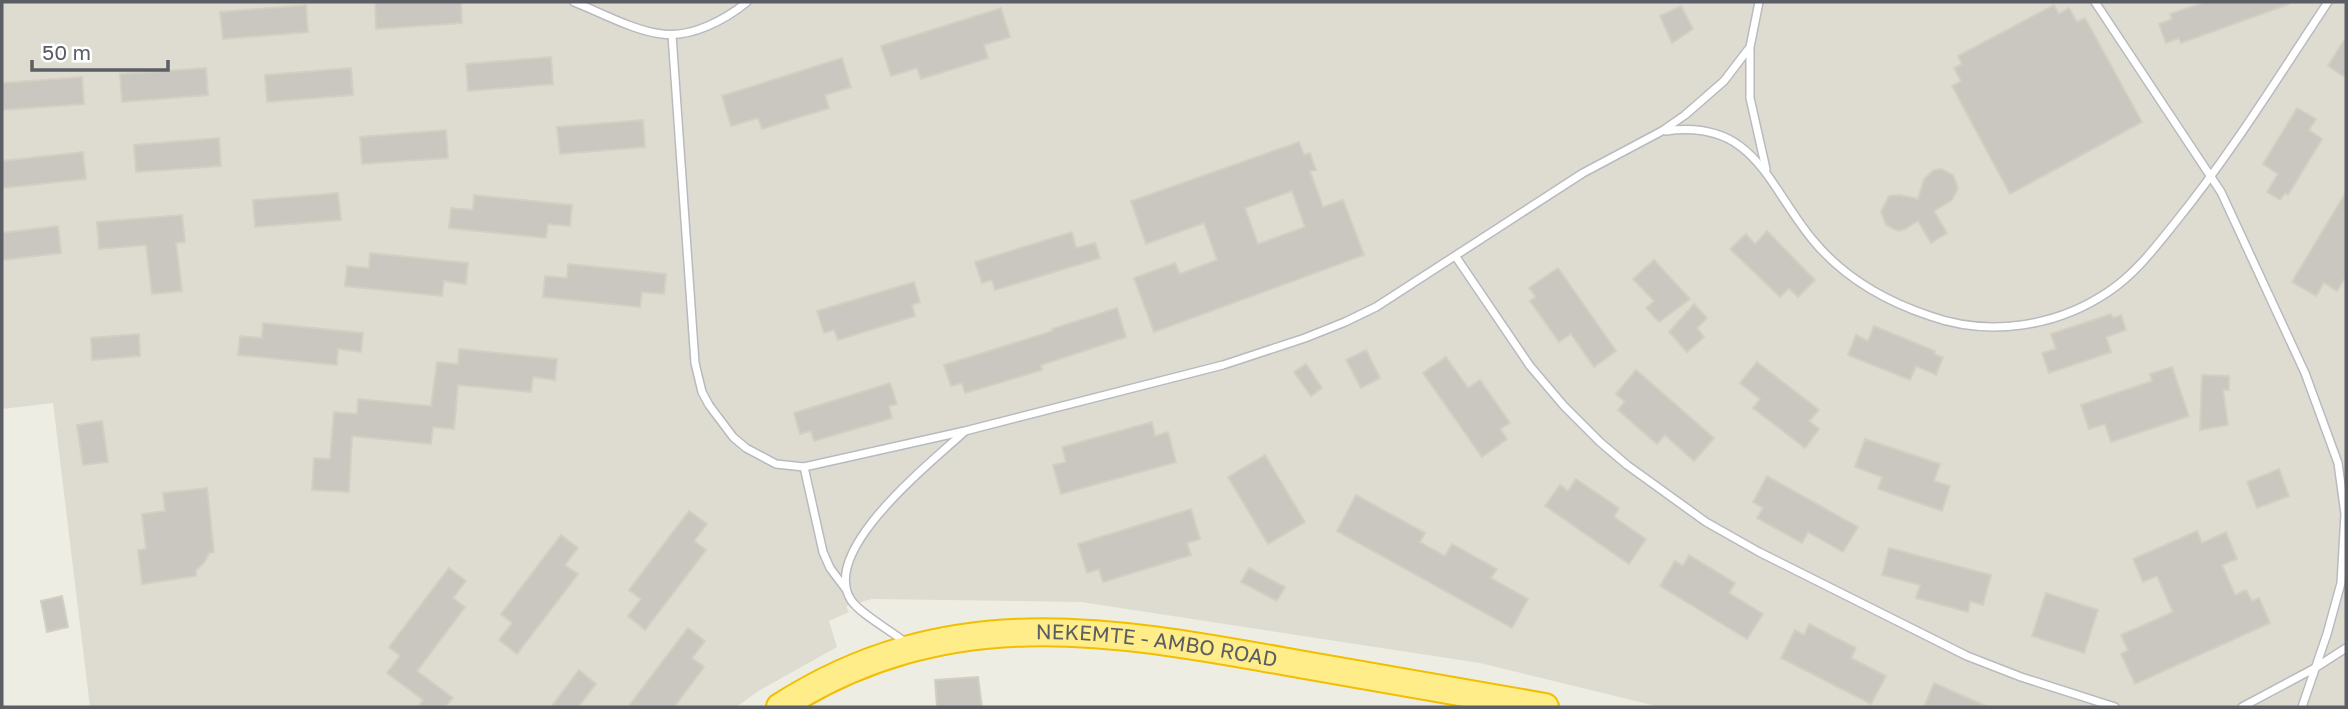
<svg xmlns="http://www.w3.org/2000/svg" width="2348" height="709" viewBox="0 0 2348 709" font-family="'Golos Text',sans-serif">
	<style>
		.education { fill: #dedcd1 }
		.building { fill: #c9c7c0; stroke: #d3cfc1; stroke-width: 2; fill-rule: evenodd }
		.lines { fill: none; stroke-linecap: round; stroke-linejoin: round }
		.lane-casing { stroke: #b8bac0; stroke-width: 10 }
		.highway-casing { stroke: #f1be00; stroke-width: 30 }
		.lane { stroke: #fff; stroke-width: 7 }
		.highway { stroke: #ffed89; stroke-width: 26 }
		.labels { text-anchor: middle; stroke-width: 6; stroke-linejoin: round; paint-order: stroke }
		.street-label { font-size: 21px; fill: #5b5e64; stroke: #fff }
	</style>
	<rect width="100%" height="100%" fill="#eeede3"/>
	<path class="education" d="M 2,2 L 2346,2 L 2346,707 L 1660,707 L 1480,663 L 1081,602 L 872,599 L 846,606 L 849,612 L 829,621 L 837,647 L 760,690 L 736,707 L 90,707 L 53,403 L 2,409 Z"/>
	<g class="building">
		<path d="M 375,2 L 461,2 L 462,23 L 376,29 Z"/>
		<path d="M 2205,2 L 2288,2 L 2289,4 L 2181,43 L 2179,38 L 2166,43 L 2159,24 L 2172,19 L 2170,14 Z"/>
		<path d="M 306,5 L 308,32 L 223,39 L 220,12 Z"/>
		<path d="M 2054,5 L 2059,14 L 2069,8 L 2077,22 L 2085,18 L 2142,122 L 2010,194 L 1952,86 L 1961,81 L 1954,68 L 1962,64 L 1958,56 Z"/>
		<path d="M 1681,6 L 1693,29 L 1672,43 L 1660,16 Z"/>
		<path d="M 1001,8 L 1010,37 L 984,45 L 988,58 L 921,79 L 917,68 L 891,76 L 881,46 Z"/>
		<path d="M 2346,37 L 2346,78 L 2328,66 Z"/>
		<path d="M 551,57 L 553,84 L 468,91 L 466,64 Z"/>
		<path d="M 842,58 L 851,87 L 825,95 L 829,108 L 762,129 L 758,118 L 731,126 L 722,96 Z"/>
		<path d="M 206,68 L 208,95 L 122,102 L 120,74 Z"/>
		<path d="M 351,68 L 353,95 L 267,102 L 265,75 Z"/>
		<path d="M 82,77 L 84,104 L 2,110 L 2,83 Z"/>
		<path d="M 2297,108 L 2316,119 L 2309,130 L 2322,139 L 2288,195 L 2285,193 L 2280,200 L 2267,192 L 2278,174 L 2263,164 Z"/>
		<path d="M 643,120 L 645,147 L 560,154 L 557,127 Z"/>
		<path d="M 446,130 L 448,158 L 362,164 L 360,137 Z"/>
		<path d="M 219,138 L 221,166 L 136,172 L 134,145 Z"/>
		<path d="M 1299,142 L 1304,155 L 1310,153 L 1316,170 L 1310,171 L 1323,207 L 1343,200 L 1364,255 L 1154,332 L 1134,278 L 1175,263 L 1180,274 L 1217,260 L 1204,223 L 1146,244 L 1131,201 ZM 1292,191 L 1305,227 L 1258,244 L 1245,208 Z"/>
		<path d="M 83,152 L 86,179 L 2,188 L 2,161 Z"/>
		<path d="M 1941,169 L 1953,175 L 1958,188 L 1952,200 L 1934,211 L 1947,233 L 1931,243 L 1918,221 L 1905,229 L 1898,231 L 1886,225 L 1881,212 L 1889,196 L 1900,195 L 1918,199 L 1924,179 L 1934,170 Z"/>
		<path d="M 2346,192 L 2346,276 L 2337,291 L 2324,283 L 2316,296 L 2292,282 Z"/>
		<path d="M 338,193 L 341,220 L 255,227 L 253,200 Z"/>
		<path d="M 474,195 L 572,205 L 570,226 L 548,224 L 546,238 L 449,228 L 451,208 L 473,210 Z"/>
		<path d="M 182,215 L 185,242 L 176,243 L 182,291 L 152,294 L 146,245 L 99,249 L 97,222 Z"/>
		<path d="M 58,226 L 61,253 L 2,260 L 2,233 Z"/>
		<path d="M 1767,231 L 1815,280 L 1798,297 L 1789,288 L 1780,297 L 1730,249 L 1746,234 L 1755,244 Z"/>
		<path d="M 1072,232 L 1076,248 L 1095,243 L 1100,258 L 995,290 L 992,280 L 982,283 L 975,262 Z"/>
		<path d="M 370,253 L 468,263 L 466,284 L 444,281 L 442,296 L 345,286 L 347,266 L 369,268 Z"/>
		<path d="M 1654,260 L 1690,299 L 1659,322 L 1646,308 L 1654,301 L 1633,279 Z"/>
		<path d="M 568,264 L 666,274 L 664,294 L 642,292 L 640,307 L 543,297 L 545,276 L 567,278 Z"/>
		<path d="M 1558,268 L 1616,351 L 1594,367 L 1571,334 L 1559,342 L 1530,301 L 1536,297 L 1529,288 Z"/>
		<path d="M 914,282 L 920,302 L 912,305 L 915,316 L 838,340 L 834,330 L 824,333 L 817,311 Z"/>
		<path d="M 1694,304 L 1707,318 L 1697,328 L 1704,337 L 1687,352 L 1669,332 Z"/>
		<path d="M 1117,308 L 1126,337 L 1041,365 L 1042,370 L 965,393 L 962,383 L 951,386 L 944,365 L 1053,331 L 1052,329 Z"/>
		<path d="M 2111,314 L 2113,318 L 2121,315 L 2126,330 L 2106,337 L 2111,352 L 2049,373 L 2042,353 L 2056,349 L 2051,334 Z"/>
		<path d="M 263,323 L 363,333 L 361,352 L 338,349 L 337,365 L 238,355 L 240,336 L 262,338 Z"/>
		<path d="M 1874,326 L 1935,351 L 1934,354 L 1943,357 L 1936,375 L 1916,366 L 1910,380 L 1848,355 L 1856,335 L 1868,341 Z"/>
		<path d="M 139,334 L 140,356 L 92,360 L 91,338 Z"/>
		<path d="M 459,349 L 557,359 L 555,380 L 533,377 L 531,392 L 458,385 L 454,429 L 433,427 L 431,444 L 352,436 L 349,492 L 312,490 L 314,458 L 330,459 L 334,412 L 357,414 L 358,399 L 431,406 L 437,362 L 458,364 Z"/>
		<path d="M 1366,350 L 1380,378 L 1361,388 L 1346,360 Z"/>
		<path d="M 1446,357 L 1468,388 L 1480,380 L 1510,423 L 1500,429 L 1507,439 L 1482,457 L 1423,373 Z"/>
		<path d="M 1757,362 L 1819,410 L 1809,421 L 1819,429 L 1805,448 L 1753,408 L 1760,399 L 1740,383 Z"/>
		<path d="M 1306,364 L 1322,388 L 1311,396 L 1294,372 Z"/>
		<path d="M 2172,367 L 2189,416 L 2111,442 L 2105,424 L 2089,429 L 2081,405 L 2152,381 L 2150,374 Z"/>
		<path d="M 1636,370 L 1714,438 L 1694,461 L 1665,435 L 1657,444 L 1618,410 L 1625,402 L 1616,394 Z"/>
		<path d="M 2202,375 L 2229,376 L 2229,390 L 2223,390 L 2228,425 L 2200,430 Z"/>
		<path d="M 890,383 L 897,404 L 889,406 L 892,418 L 814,441 L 811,431 L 800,434 L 794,413 Z"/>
		<path d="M 102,421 L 108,462 L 83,465 L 77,425 Z"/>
		<path d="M 1152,422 L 1155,436 L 1168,432 L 1176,462 L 1061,494 L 1053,465 L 1066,462 L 1062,447 Z"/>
		<path d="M 1865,439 L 1940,464 L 1934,481 L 1950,486 L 1942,511 L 1878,489 L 1882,477 L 1855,467 Z"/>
		<path d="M 1265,455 L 1305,522 L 1268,544 L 1228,477 Z"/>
		<path d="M 2279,469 L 2289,496 L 2257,508 L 2247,482 Z"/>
		<path d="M 1767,476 L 1858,527 L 1843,552 L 1808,532 L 1802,543 L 1757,518 L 1763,508 L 1753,502 Z"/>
		<path d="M 1576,479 L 1619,508 L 1614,517 L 1646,539 L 1629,564 L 1545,506 L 1560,485 L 1568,491 Z"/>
		<path d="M 207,488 L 214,552 L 209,553 L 204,563 L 196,570 L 196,576 L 142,584 L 138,550 L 146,549 L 142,514 L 165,511 L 163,493 Z"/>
		<path d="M 1356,495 L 1425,533 L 1420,542 L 1445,556 L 1452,544 L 1497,569 L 1491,578 L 1528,599 L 1512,628 L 1337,531 Z"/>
		<path d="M 1191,509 L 1200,539 L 1187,543 L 1191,555 L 1103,582 L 1099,569 L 1087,573 L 1078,544 Z"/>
		<path d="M 689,511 L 707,524 L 694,541 L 706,550 L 645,630 L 628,616 L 641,599 L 629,590 Z"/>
		<path d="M 2197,531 L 2202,543 L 2226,532 L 2237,559 L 2222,565 L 2235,595 L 2246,590 L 2252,601 L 2259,598 L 2270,623 L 2135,684 L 2121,654 L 2128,650 L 2121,635 L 2173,612 L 2157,576 L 2143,582 L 2133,559 Z"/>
		<path d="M 561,535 L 578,548 L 565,565 L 578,574 L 517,654 L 499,640 L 512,623 L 501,614 Z"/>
		<path d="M 1889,548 L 1991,575 L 1983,605 L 1970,601 L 1968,612 L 1916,598 L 1920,585 L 1882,575 Z"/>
		<path d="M 1689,555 L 1735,583 L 1729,593 L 1763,614 L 1747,639 L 1660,586 L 1675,561 L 1683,566 Z"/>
		<path d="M 449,568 L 466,581 L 453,598 L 465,607 L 417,671 L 453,698 L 445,707 L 418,707 L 423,700 L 387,673 L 400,656 L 389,647 Z"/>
		<path d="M 1249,568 L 1285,587 L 1277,601 L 1241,582 Z"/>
		<path d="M 2046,593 L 2098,610 L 2084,653 L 2032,636 Z"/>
		<path d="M 62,596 L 68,627 L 47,632 L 41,601 Z"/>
		<path d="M 1809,624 L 1856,648 L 1851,658 L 1886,676 L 1871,704 L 1781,658 L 1795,630 L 1804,635 Z"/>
		<path d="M 688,628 L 705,641 L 692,658 L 704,667 L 674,707 L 628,707 Z"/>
		<path d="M 579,670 L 596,684 L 578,707 L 551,707 Z"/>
		<path d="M 978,677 L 982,707 L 937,707 L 935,680 Z"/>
		<path d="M 1934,683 L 1988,707 L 1924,707 Z"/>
	</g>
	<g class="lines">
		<g class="lane-casing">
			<g id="lane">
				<path d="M 574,2 C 600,12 634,31 662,34 C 691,38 725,20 747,2"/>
				<path d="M 2095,2 L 2221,192 L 2305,373 L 2338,463 L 2345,514 L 2341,583 L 2327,634 L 2302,707"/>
				<path d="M 672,35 L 695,363 L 702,392 L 709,405 L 733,437 L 746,448 L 776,464 L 804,467 L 965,431 L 1223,365 L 1305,338 L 1345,322 L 1376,307 L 1583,173 L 1662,131 L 1685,115 L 1724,81 L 1750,47 L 1759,2"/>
				<path d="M 1750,50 L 1750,98 L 1766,169"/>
				<path d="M 1666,131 C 1754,119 1767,184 1812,239 C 1842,276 1885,301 1930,316 C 1989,337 2056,327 2108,292 C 2134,275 2154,249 2174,224 C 2231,154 2278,77 2328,2"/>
				<path d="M 1456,257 L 1530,366 L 1564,406 L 1600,442 L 1627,465 L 1706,522 L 1759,552 L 1967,656 L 2021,677 L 2115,707"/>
				<path d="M 804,467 L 823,552 L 830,568 L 845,588"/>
				<path d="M 906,643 C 892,631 860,614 851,600 C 819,550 932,462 964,432"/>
				<path d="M 2242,707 L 2315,668 L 2346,648"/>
			</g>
		</g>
		<g class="highway-casing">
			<g id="highway">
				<path id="s1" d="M 780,707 C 950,598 1114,631 1299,664 C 1381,679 1463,693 1545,707"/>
			</g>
		</g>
		<use href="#lane" class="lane"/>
		<use href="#highway" class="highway"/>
	</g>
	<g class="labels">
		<g class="street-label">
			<text dy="7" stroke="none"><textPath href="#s1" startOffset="392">NEKEMTE - AMBO ROAD</textPath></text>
		</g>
	</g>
	<rect width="2348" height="709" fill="none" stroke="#5b5e64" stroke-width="7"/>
	<path d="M32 60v10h136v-10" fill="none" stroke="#5b5e64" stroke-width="3.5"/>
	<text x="42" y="60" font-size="21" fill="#5b5e64" stroke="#ffffff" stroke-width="5" paint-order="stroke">50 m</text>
</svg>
